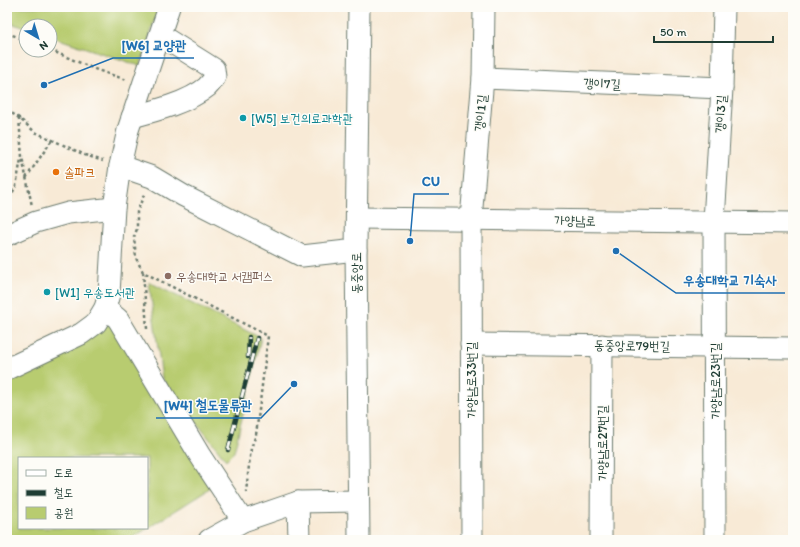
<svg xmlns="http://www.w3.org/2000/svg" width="800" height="547" viewBox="0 0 800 547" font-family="Itim,'Poor Story',sans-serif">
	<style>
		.green { fill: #b8cc70; stroke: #6c8452; fill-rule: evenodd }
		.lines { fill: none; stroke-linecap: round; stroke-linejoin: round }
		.minor-casing { stroke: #6b7a6d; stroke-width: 23 }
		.path { stroke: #6b7a6d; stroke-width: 2.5; stroke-dasharray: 3 3; stroke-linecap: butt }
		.minor { stroke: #fff; stroke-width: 21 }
		.rail-casing { stroke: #1f3d34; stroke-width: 4.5 }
		.rail { stroke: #fdfcf7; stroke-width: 3; stroke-dasharray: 9; stroke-linecap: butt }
		.culture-dot { fill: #0f9aa8; stroke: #fdfcf7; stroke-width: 1.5 }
		.food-dot { fill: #e8710a; stroke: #fdfcf7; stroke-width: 1.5 }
		.education-dot { fill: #8d6e63; stroke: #fdfcf7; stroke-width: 1.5 }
		.labels { text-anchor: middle; stroke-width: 3; stroke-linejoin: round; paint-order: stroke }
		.street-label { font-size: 13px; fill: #1f3d34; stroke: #fdfcf7 }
		.culture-label { font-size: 13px; fill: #0d838f; stroke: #fdfcf7; text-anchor: start }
		.food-label { font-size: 13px; fill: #c56008; stroke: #fdfcf7; text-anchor: start }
		.education-label { font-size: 13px; fill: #785e54; stroke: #fdfcf7; text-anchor: start }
		.leader { fill: none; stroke: #1f6fb2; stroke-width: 1.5 }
		.callout-dot { fill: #1f6fb2; stroke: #fdfcf7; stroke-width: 1.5 }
		.callout-label { font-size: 14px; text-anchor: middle; font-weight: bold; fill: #1f6fb2; stroke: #fdfcf7; stroke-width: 3; stroke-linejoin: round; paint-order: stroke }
	</style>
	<rect width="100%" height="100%" fill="#fdfcf7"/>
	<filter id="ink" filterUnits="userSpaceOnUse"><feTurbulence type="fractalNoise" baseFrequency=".025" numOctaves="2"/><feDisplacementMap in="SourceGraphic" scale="8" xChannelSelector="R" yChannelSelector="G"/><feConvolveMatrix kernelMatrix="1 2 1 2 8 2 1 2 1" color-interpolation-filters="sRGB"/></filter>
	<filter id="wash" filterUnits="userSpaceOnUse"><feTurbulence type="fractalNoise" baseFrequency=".012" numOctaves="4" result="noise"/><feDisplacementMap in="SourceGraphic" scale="16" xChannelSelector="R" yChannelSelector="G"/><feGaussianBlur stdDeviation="0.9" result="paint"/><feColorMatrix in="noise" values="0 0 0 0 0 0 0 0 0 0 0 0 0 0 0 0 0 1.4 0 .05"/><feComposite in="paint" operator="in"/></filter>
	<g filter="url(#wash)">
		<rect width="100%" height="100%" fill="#f8ead6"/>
		<g class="green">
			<path d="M 13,7 L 159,7 L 140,66 L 50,36 L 50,26 L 26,26 L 26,28 L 7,22 Z"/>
			<path d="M 149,282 L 261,338 L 234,452 L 226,460 L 162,379 Z"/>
			<path d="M 111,322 L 216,485 L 129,540 L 7,540 L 7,380 ZM 19,458 L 147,458 L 147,528 L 19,528 Z"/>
		</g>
	</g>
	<g filter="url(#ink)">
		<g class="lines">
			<g class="minor-casing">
				<g id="minor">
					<path d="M 483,78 L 722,88"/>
					<path d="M 132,117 C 155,111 189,102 207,87 C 210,84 213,80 215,77 L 214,69 L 160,35"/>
					<path d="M 120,166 L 128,130 L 169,7"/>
					<path d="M 357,218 L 793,223"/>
					<path d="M 7,235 L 36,222 L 68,213 L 114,208"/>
					<path d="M 105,308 L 118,319 L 199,454 L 243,521"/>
					<path d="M 471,344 L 793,348"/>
					<path d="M 7,369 L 81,334 L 96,323 L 105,308 L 109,294 L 114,208 L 120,166 L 152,177 L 184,196 L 302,256 L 356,250"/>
					<path d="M 298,502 L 299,540"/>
					<path d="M 209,540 L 243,521 L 298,502 L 358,501"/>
					<path d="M 359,540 L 356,250 L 359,7"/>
					<path d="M 472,540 L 471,219 L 483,78 L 484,7"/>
					<path d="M 601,540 L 602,345"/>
					<path d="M 715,540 L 714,221 L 722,88 L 724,7"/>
				</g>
			</g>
			<g class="path">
				<path d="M 7,8 L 7,7"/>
				<path d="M 7,33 L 26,40"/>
				<path d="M 50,50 L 97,70 L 127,80"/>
				<path d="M 7,110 L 19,118 L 35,132 L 85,155 L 103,161"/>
				<path d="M 19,118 L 22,157 L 32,206"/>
				<path d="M 26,178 L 52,140"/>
				<path d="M 7,203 L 16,186 L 21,159"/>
				<path d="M 143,272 L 136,258 L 134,237 L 137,229 L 137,212 L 145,192"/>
				<path d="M 147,329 L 143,272 L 268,336 L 256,435 L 251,448 L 246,492"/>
			</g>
			<use href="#minor" class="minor"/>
			<g class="rail-casing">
				<g id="rail">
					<path d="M 248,357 L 249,337"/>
					<path d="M 228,450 L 257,338"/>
				</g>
			</g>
			<use href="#rail" class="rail"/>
		</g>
	</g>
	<g class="culture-dot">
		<circle cx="243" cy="118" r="4"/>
		<circle cx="47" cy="292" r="4"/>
	</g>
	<circle class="food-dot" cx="56" cy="172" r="4"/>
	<circle class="education-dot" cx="168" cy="276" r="4"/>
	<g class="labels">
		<g class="street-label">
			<text transform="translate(602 83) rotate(2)" y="5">갱이7길</text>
			<text transform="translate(480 113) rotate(-85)" y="5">갱이1길</text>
			<text transform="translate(720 114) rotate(-87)" y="5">갱이3길</text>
			<text transform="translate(575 220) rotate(1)" y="5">가양남로</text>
			<text transform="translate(356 273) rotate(-90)" y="5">동중앙로</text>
			<text transform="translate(632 345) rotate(1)" y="5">동중앙로79번길</text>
			<text transform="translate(471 380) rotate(-90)" y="5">가양남로33번길</text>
			<text transform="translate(715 381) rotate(-90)" y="5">가양남로23번길</text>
			<text transform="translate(602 443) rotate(-90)" y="5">가양남로27번길</text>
		</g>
		<g class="culture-label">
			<text x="251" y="123">[W5] 보건의료과학관</text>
			<text x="55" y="297">[W1] 우송도서관</text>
		</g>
		<g class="food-label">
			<text x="64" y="177">솔파크</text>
		</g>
		<g class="education-label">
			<text x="176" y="281">우송대학교 서캠퍼스</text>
		</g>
	</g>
	<path class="leader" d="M44 85L113 58H194M410 241L414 194H449M616 251L676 293H785M294 384L261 418H156"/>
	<g class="callout-dot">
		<circle cx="44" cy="85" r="4"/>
		<circle cx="410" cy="241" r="4"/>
		<circle cx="616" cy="251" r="4"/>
		<circle cx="294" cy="384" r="4"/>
	</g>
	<g class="callout-label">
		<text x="154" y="50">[W6] 교양관</text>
		<text x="431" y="186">CU</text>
		<text x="730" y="285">우송대학교 기숙사</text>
		<text x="208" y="410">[W4] 철도물류관</text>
	</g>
	<rect width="800" height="547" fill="none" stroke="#fdfcf7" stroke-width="24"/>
	<rect x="18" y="457" width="130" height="72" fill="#fdfcf7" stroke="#a4b0a9"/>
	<rect x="26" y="470" width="20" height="6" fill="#ffffff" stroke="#a4b0a9"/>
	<text x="54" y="477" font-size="12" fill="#1f3d34">도로</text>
	<rect x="26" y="490" width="20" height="6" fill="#1f3d34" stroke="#a4b0a9"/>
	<text x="54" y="497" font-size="12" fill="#1f3d34">철도</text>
	<rect x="26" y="507" width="20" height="12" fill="#b8cc70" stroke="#a4b0a9"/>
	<text x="54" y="517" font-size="12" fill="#1f3d34">공원</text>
	<g transform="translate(38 38) rotate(142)"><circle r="19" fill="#fdfcf7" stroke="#a4b0a9"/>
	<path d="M0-3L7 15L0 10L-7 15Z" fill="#1f6fb2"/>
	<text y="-6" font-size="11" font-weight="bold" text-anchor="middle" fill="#1f3d34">N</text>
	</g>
	<path d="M654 36v6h119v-6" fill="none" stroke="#1f3d34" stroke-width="2"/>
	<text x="660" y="36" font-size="12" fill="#1f3d34" stroke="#fdfcf7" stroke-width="3" paint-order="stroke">50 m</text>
</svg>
